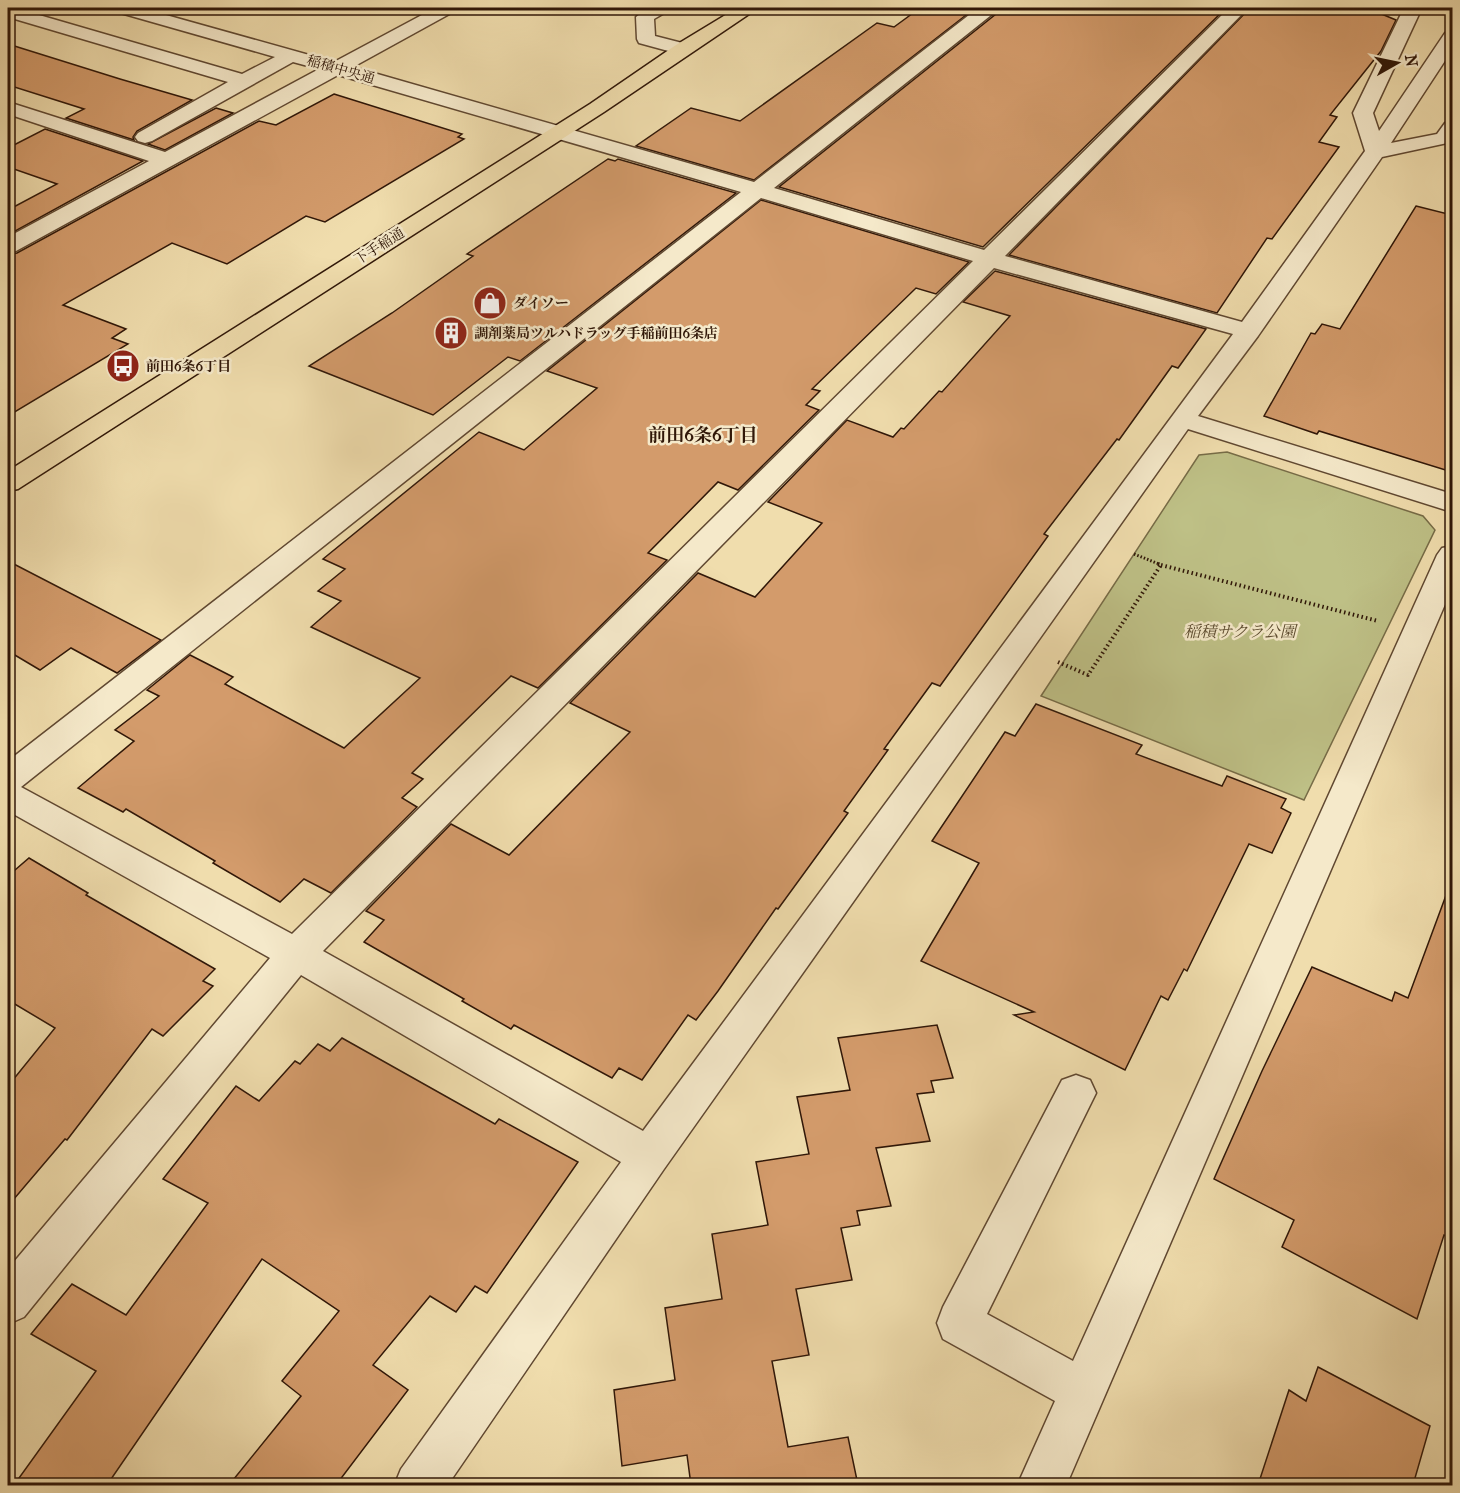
<svg xmlns="http://www.w3.org/2000/svg" width="1460" height="1493" viewBox="0 0 1460 1493" font-family="'IM FELL French Canon','Noto Serif JP',serif">
	<style>
		.green { fill: #bec086; stroke: #776c47; stroke-width: 1.5 }
		.building { fill: #d39b6b; stroke: #301708; stroke-width: 1.5 }
		.lines { fill: none; stroke-linecap: round; stroke-linejoin: round }
		.minor-casing { stroke: #604831; stroke-width: 3 }
		.major-casing { stroke: #301708; stroke-width: 3 }
		.path-far1 { stroke: #301708; stroke-width: 3; stroke-dasharray: 1.5 2; stroke-linecap: butt }
		.path { stroke: #301708; stroke-width: 4; stroke-dasharray: 1.5 3; stroke-linecap: butt }
		.minor { fill: #f5e9ca; fill-rule: evenodd }
		.major { fill: #f0ddad; fill-rule: evenodd }
		.labels { text-anchor: middle; stroke-width: 5; stroke-linejoin: round; paint-order: stroke }
		.far-street-label { font-size: 14px; fill: #301708; stroke: #f5e9ca }
		.far-poi-label { font-size: 14px; font-weight: bold; fill: #301708; stroke: #f5e9ca; text-anchor: start }
		.park-label { font-size: 16px; font-style: italic; fill: #5b4a2e; stroke: #f5e9ca }
		.neighbourhood-label { font-size: 18px; font-weight: bold; fill: #301708; stroke: #f5e9ca }
	</style>
	<rect width="100%" height="100%" fill="#f0ddad"/>
	<filter id="stains"><feTurbulence type="fractalNoise" baseFrequency=".00333" numOctaves="4"/><feColorMatrix values="0 0 0 0 .2 0 0 0 0 .09 0 0 0 0 .02 0 0 0 .5 -.17"/></filter>
	<radialGradient id="worn" r=".72"><stop offset=".6" stop-color="#630" stop-opacity="0"/><stop offset="1" stop-color="#630" stop-opacity=".3"/></radialGradient>
	<g class="green">
		<path d="M 246,8 L 316,8 C 293,18 270,14 246,8 Z"/>
		<path d="M 1227,452 L 1423,516 L 1435,530 L 1304,800 L 1041,696 L 1199,455 Z"/>
	</g>
	<g class="building">
		<path d="M 920,8 L 952,8 L 970,12 L 754,180 L 636,146 L 691,108 L 740,121 L 877,23 L 894,27 Z"/>
		<path d="M 1000,8 L 1226,8 L 983,247 L 779,187 L 996,14 Z"/>
		<path d="M 1250,8 L 1367,8 L 1396,20 L 1381,51 L 1330,115 L 1337,117 L 1319,142 L 1339,147 L 1272,239 L 1267,238 L 1217,313 L 1009,255 Z"/>
		<path d="M 8,44 L 120,79 L 192,100 L 137,131 L 133,137 L 134,140 L 66,118 L 84,109 L 8,85 Z"/>
		<path d="M 334,94 L 462,134 L 458,137 L 464,139 L 325,222 L 306,216 L 227,264 L 172,243 L 63,305 L 126,329 L 112,338 L 128,344 L 8,416 L 8,255 L 17,253 L 259,121 L 276,125 Z"/>
		<path d="M 216,108 L 233,113 L 165,150 L 148,144 Z"/>
		<path d="M 45,129 L 143,161 L 8,235 L 8,210 L 57,184 L 8,167 L 8,148 Z"/>
		<path d="M 608,159 L 615,161 L 618,159 L 736,193 L 520,361 L 508,357 L 433,415 L 309,366 L 392,313 L 473,256 L 467,254 Z"/>
		<path d="M 761,200 L 969,262 L 936,294 L 916,288 L 812,389 L 820,391 L 806,405 L 819,410 L 738,490 L 718,482 L 648,553 L 667,560 L 538,688 L 511,676 L 412,773 L 423,779 L 402,798 L 417,807 L 331,893 L 304,879 L 280,902 L 213,863 L 215,861 L 126,809 L 123,812 L 78,788 L 134,741 L 115,730 L 159,696 L 147,690 L 190,655 L 233,677 L 225,684 L 344,748 L 420,678 L 311,627 L 341,601 L 318,591 L 345,569 L 323,559 L 479,432 L 524,450 L 597,388 L 547,371 Z"/>
		<path d="M 1416,206 L 1452,215 L 1452,472 L 1319,431 L 1317,434 L 1264,416 L 1311,333 L 1315,334 L 1322,324 L 1340,329 Z"/>
		<path d="M 995,271 L 1206,329 L 1178,368 L 1172,366 L 1119,440 L 1117,439 L 1044,534 L 1048,536 L 940,686 L 932,683 L 884,749 L 888,750 L 844,811 L 848,813 L 778,909 L 776,908 L 718,991 L 696,1020 L 688,1015 L 642,1080 L 619,1068 L 612,1078 L 514,1025 L 511,1029 L 462,1001 L 464,999 L 364,942 L 384,920 L 366,911 L 451,824 L 509,855 L 630,732 L 570,703 L 698,573 L 755,597 L 822,523 L 768,502 L 847,420 L 893,437 L 901,428 L 904,429 L 939,391 L 942,392 L 1010,316 L 963,302 Z"/>
		<path d="M 8,561 L 161,640 L 117,673 L 71,648 L 40,670 L 8,651 Z"/>
		<path d="M 1036,704 L 1142,745 L 1136,754 L 1222,786 L 1227,776 L 1286,799 L 1281,808 L 1291,813 L 1272,853 L 1249,844 L 1187,971 L 1184,969 L 1168,1000 L 1161,996 L 1125,1070 L 1014,1015 L 1034,1012 L 921,961 L 979,863 L 932,841 L 1005,732 L 1015,736 Z"/>
		<path d="M 29,858 L 88,893 L 86,895 L 215,969 L 203,981 L 213,986 L 163,1036 L 152,1029 L 67,1140 L 65,1139 L 8,1206 L 8,1086 L 55,1028 L 8,1000 L 8,876 Z"/>
		<path d="M 1448,890 L 1452,891 L 1452,1239 L 1444,1235 L 1417,1319 L 1282,1247 L 1294,1220 L 1214,1179 L 1262,1071 L 1312,967 L 1392,1001 L 1395,992 L 1408,998 Z"/>
		<path d="M 937,1025 L 953,1078 L 931,1081 L 934,1092 L 917,1094 L 930,1141 L 876,1148 L 891,1206 L 857,1211 L 860,1225 L 841,1228 L 852,1280 L 796,1289 L 809,1355 L 772,1361 L 788,1447 L 848,1437 L 858,1485 L 691,1485 L 687,1455 L 622,1466 L 614,1390 L 675,1380 L 665,1308 L 722,1299 L 712,1234 L 768,1225 L 756,1162 L 809,1154 L 797,1097 L 850,1090 L 838,1038 Z"/>
		<path d="M 342,1038 L 495,1124 L 499,1119 L 578,1162 L 487,1293 L 475,1286 L 456,1312 L 430,1296 L 373,1365 L 408,1390 L 336,1485 L 229,1485 L 301,1396 L 282,1381 L 339,1311 L 262,1259 L 107,1485 L 14,1485 L 96,1371 L 31,1334 L 72,1284 L 126,1315 L 208,1203 L 163,1179 L 236,1086 L 259,1101 L 295,1061 L 300,1064 L 318,1044 L 330,1051 Z"/>
		<path d="M 1318,1367 L 1430,1426 L 1413,1485 L 1258,1485 L 1289,1390 L 1306,1401 Z"/>
	</g>
	<g class="lines">
		<g class="minor-casing">
			<g id="minor">
				<path d="M 8,8 L 15,8 L 242,74 L 275,57 L 117,12 L 114,8 L 141,8 L 334,62 L 435,8 L 456,8 L 453,12 L 353,67 L 754,182 L 978,8 L 998,8 L 995,12 L 774,188 L 984,250 L 1229,8 L 1248,8 L 1005,256 L 1242,322 L 1365,151 L 1353,113 L 1401,14 L 1393,8 L 1416,8 L 1420,12 L 1373,113 L 1379,131 L 1445,33 L 1452,32 L 1452,50 L 1391,143 L 1437,134 L 1445,123 L 1452,121 L 1452,142 L 1382,157 L 1258,336 L 1198,416 L 1452,494 L 1452,512 L 1188,429 L 664,1169 L 447,1486 L 394,1486 L 401,1469 L 621,1162 L 301,975 L 24,1317 L 8,1324 L 8,1269 L 270,958 L 8,811 L 8,761 L 741,192 L 338,75 L 16,251 L 8,253 L 8,237 L 149,161 L 8,114 L 8,102 L 165,152 L 319,69 L 293,62 L 152,141 L 145,143 L 138,141 L 135,137 L 138,133 L 228,82 L 8,17 ZM 761,198 L 973,261 L 292,934 L 21,787 ZM 994,268 L 1233,334 L 643,1131 L 323,951 Z"/>
				<path d="M 648,8 L 669,8 L 666,12 L 654,19 L 655,36 L 690,45 L 692,49 L 690,53 L 683,55 L 639,43 L 637,39 L 636,17 Z"/>
				<path d="M 1452,546 L 1452,588 L 1066,1486 L 1017,1486 L 1055,1401 L 943,1339 L 937,1323 L 943,1307 L 1062,1080 L 1076,1075 L 1090,1080 L 1096,1093 L 987,1314 L 1073,1361 L 1437,555 L 1442,548 Z"/>
			</g>
		</g>
		<g class="major-casing">
			<path id="major" d="M 737,8 L 758,8 L 604,112 L 18,489 L 8,491 L 8,471 L 590,104 L 676,45 Z"/>
		</g>
		<path class="path-far1" d="M 1134,554 L 1159,564"/>
		<g class="path">
			<path d="M 1161,565 L 1378,621"/>
			<path d="M 1058,662 L 1088,675 L 1161,565 L 1155,563"/>
		</g>
		<use href="#minor" class="minor"/>
		<use href="#major" class="major"/>
	</g>
	<defs>
		<g id="shop-disc" transform="scale(1.725)"><circle r="9.5" fill="#8f2418" stroke="#f5e9ca"/><path d="M-5-2.5h2.3a2.7 3.5 0 0 1 5.4 0H5L5.5 6h-11ZM-1.5-2.5h3a1.5 2.3 0 0 0-3 0Z" fill="#fff"/></g>
		<g id="building-disc" transform="scale(1.725)"><circle r="9.5" fill="#8f2418" stroke="#f5e9ca"/><path d="M-4-6H4V6H1V3H-1V6H-4ZM-2.5-4.3h1.7v1.8h-1.7ZM.8-4.3h1.7v1.8H.8ZM-2.5-1h1.7V.8h-1.7ZM.8-1h1.7V.8H.8Z" fill="#fff"/></g>
		<g id="bus-disc" transform="scale(1.725)"><circle r="9.5" fill="#8f2418" stroke="#f5e9ca"/><path d="M-5-6H5V4H4V6H2V4H-2V6H-4V4H-5ZM-3.5-4V0h7V-4ZM-3.5 1.2v1.5H-2V1.2ZM2 1.2v1.5H3.5V1.2Z" fill="#fff"/></g>
	</defs>
	<g fill-rule="evenodd">
		<use href="#shop-disc" x="490" y="303"/>
		<use href="#building-disc" x="451" y="333"/>
		<use href="#bus-disc" x="123" y="366"/>
	</g>
	<g class="labels">
		<g class="far-street-label">
			<text transform="translate(341 69) rotate(16)" y="5">稲積中央通</text>
			<text transform="translate(379 246) rotate(-32)" y="5">下手稲通</text>
		</g>
		<g class="far-poi-label">
			<text x="513" y="308">ダイソー</text>
			<text x="474" y="338">調剤薬局ツルハドラッグ手稲前田6条店</text>
			<text x="146" y="371">前田6条6丁目</text>
		</g>
		<g class="park-label">
			<text x="1240" y="637">稲積サクラ公園</text>
		</g>
		<g class="neighbourhood-label">
			<text x="703" y="441">前田6条6丁目</text>
		</g>
	</g>
	<rect width="1460" height="1493" fill="none" stroke="#f0ddad" stroke-width="30"/>
	<rect x="9" y="9" width="1442" height="1475" fill="none" stroke="#301708" stroke-width="3"/>
	<rect x="15" y="15" width="1430" height="1463" fill="none" stroke="#301708" stroke-width="1.5"/>
	<g transform="translate(1397 63) rotate(81)" stroke="#f5e9ca" stroke-width="4.5" paint-order="stroke">
	<path d="M0-4.5L10 22L0 15L-10 22Z" fill="#301708"/>
	<text y="-9" font-size="16" font-weight="bold" text-anchor="middle" fill="#301708">N</text>
	</g>
	<rect width="100%" height="100%" filter="url(#stains)"/>
	<rect width="100%" height="100%" fill="url(#worn)"/>
</svg>
